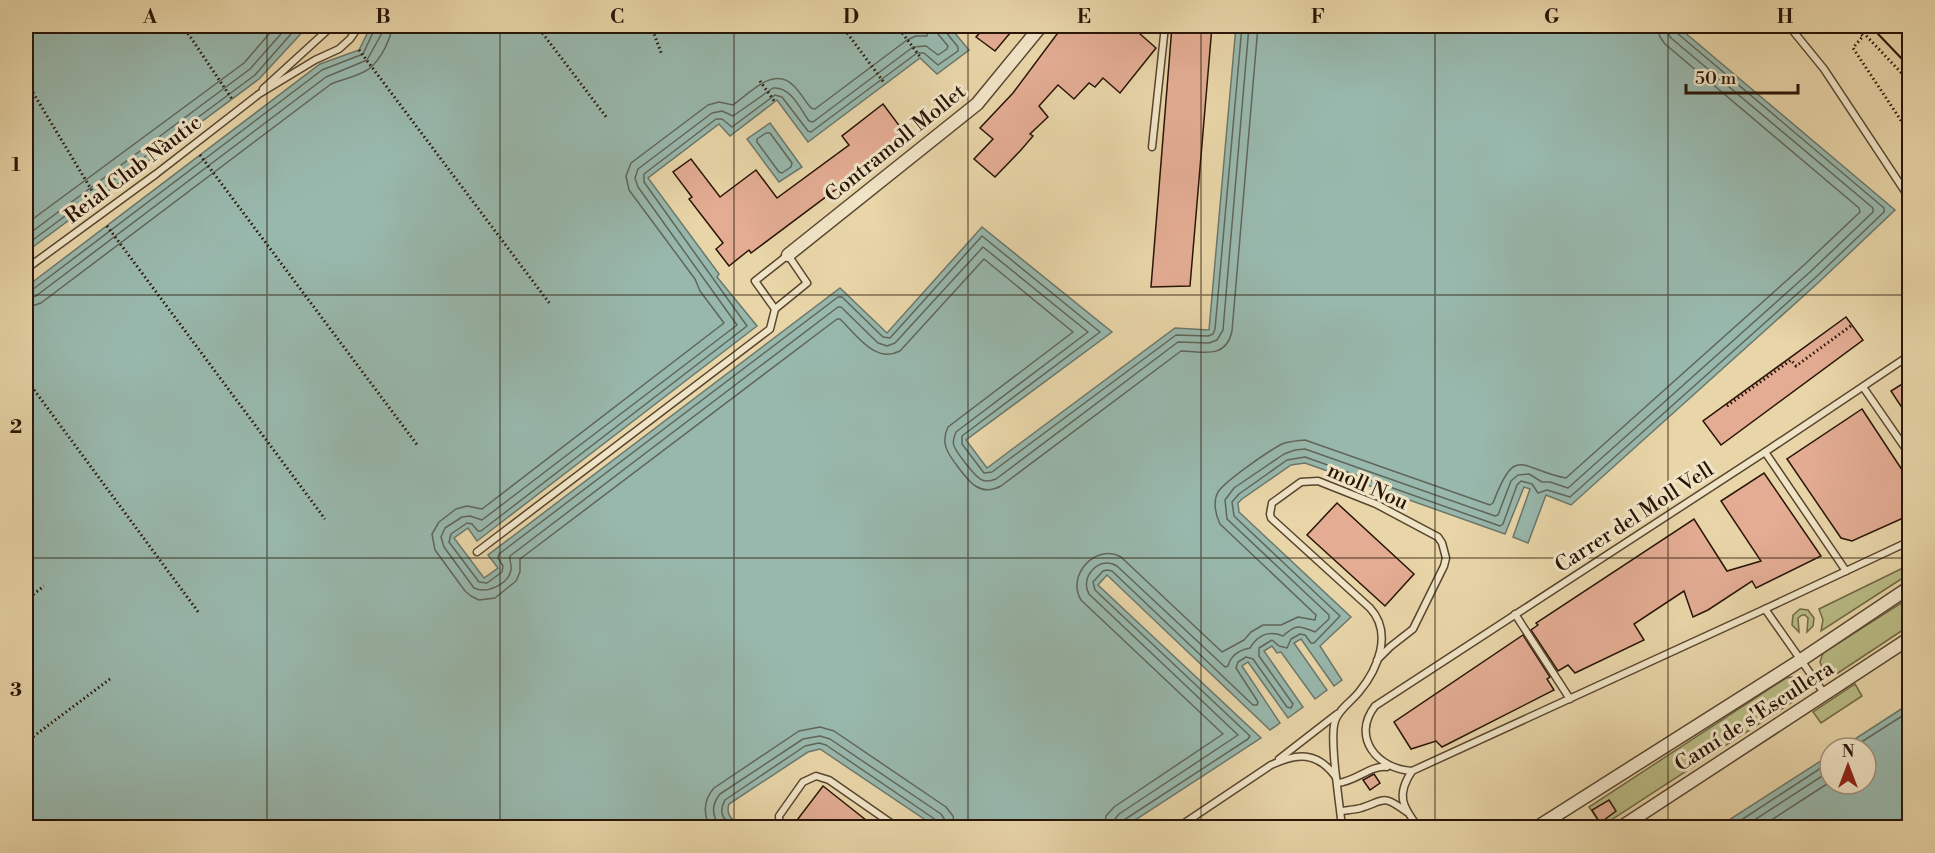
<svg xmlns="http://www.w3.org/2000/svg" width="1935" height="853" viewBox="0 0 1935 853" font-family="'Libre Bodoni',serif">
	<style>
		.green { fill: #b9bc85; stroke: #706846; stroke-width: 1.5 }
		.water { fill: #98b8ad; stroke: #6b776b; stroke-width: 1.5 }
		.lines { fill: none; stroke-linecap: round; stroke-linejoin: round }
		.shore { stroke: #60665a; stroke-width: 1.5 }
		.building { fill: #e3ac93; stroke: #281507; stroke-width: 1.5 }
		.lane-casing { stroke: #58452f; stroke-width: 9 }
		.street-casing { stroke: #58452f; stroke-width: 15 }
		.highway-casing { stroke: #281507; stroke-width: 26 }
		.path { stroke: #281507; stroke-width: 3; stroke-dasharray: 1.5 3; stroke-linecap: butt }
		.lane { stroke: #f0e4c6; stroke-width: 6 }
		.street { stroke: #f0e4c6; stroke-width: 12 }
		.highway { stroke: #e8d5a8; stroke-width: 22 }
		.grid { fill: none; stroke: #281507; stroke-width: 1.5; stroke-opacity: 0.55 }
		.labels { text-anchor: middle; stroke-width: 6; stroke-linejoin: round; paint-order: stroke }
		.street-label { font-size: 21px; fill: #281507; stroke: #f0e4c6 }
		.neatline { fill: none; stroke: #281507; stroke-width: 2 }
		.grid-label { font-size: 20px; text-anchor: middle; font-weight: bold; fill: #281507 }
	</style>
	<rect width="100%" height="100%" fill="#e8d5a8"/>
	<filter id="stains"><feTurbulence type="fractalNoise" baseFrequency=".00333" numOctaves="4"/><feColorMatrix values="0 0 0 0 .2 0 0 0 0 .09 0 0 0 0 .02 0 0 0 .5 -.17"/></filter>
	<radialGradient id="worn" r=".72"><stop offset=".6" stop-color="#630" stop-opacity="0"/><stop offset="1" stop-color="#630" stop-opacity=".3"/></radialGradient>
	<g class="green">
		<path d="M 1909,565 L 1909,574 L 1821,631 L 1823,620 L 1819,609 Z"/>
		<path d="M 1909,598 L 1909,626 L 1838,673 L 1831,674 L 1823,670 L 1820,662 L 1823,653 Z"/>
		<path d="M 1800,609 L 1808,610 L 1814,618 L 1813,626 L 1807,632 L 1808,618 L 1805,615 L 1802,615 L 1798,618 L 1799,632 L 1792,625 L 1793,615 Z"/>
		<path d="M 1792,677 C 1803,679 1806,688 1800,697 L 1602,826 L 1589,807 L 1786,678 Z"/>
		<path d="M 1855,684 L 1862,696 L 1821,723 L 1813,712 Z"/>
	</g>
	<g class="water">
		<path d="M 26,26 L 308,26 L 259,79 L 26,252 Z"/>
		<path d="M 371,26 L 949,26 L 969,50 L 937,74 L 920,58 L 808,142 L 777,100 L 730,136 L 719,124 L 648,178 L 719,274 L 717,277 L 757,326 L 477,541 L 468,528 L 454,538 L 484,578 L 498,568 L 488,555 L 840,288 L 887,333 L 982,227 L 1112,332 L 966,440 L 987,468 L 1175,328 L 1209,330 L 1236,26 L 1677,26 L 1895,210 L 1819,282 L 1571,505 L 1546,495 L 1528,543 L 1513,537 L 1530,489 L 1524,487 L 1505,534 L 1305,463 L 1291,465 L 1242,499 L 1238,503 L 1239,512 L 1351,617 L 1320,646 L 1342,680 L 1334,686 L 1301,639 L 1294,643 L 1327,690 L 1315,699 L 1281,652 L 1277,653 L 1272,646 L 1264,651 L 1303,707 L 1288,718 L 1248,662 L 1242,666 L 1280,723 L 1270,730 L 1107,575 L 1098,585 L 1261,738 L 1123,828 L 936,827 L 820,749 L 808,752 L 729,804 C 725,816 734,821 742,827 L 26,827 L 26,287 L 320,64 L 359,50 Z"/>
		<path d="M 770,123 L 802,167 L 779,182 L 747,139 Z"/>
		<path d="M 1909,704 L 1909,827 L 1718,827 L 1830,755 L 1830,784 L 1866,784 L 1866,748 L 1841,748 Z"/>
	</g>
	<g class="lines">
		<g class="shore">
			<path d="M 928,26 L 927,36 L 916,36 L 907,40 L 815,109 L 811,108 C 805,101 800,92 794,86 C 774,65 750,93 733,105 L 719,102 L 708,105 L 631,163 L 626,176 L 629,190 L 695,279 L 700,291 L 724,323 L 482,509 L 467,506 L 456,509 L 439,522 L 432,534 L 435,550 L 465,591 L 471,596 L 479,600 L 495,598 L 516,581 L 520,572 L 520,559 L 837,319 L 840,319 C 856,334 875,364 900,351 L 984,259 L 1073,332 L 948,427 C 940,443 948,454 958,467 C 969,482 980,497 1001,486 L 1181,351 C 1202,351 1226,360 1232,331 L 1258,26"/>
			<path d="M 937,26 L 938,34 L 948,46 L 947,49 L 938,55 L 926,46 L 913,47 L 813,122 L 809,121 C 800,108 790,86 773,88 L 733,116 L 722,111 L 712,113 L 638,169 L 635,178 L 638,187 L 737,325 L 482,520 L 470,516 L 462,517 L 445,528 L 441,537 L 444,547 L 474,588 C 486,594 508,585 511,570 C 512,565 509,560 510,556 L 838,307 L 841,307 L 878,343 L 887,346 L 895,343 L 983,247 L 1088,332 L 956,432 C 954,437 952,441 954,446 C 957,453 975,477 982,480 C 987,482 991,481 996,479 L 1178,342 L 1209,343 L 1217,340 L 1223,330 L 1249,26"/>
			<path d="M 944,26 L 945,31 L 958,47 L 958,51 L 938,65 L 924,53 L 917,53 L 811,132 L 808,131 L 782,97 L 775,95 L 732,127 L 722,119 L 716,119 L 644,174 L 644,182 L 747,326 L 481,531 L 478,531 L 472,524 L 467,523 L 451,534 L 449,542 L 479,582 L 487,583 L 502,572 L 503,566 L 498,558 L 499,554 L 838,297 L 842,297 L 883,337 L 890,338 L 982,236 L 1100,332 L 962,436 L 962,444 L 984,473 L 992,472 L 1176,335 L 1208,336 L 1213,334 L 1215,329 L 1242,26"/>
			<path d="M 766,133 L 770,133 L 792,163 L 791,167 L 782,173 L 779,172 L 757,142 L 757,139 Z"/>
			<path d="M 26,224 L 244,63 L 276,26"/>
			<path d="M 26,236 L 250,69 L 288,26"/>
			<path d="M 26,245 L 255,75 L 298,26"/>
			<path d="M 26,291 L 32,290 L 322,70 L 363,54 L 376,26"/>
			<path d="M 26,299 L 36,296 L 326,77 L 367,60 L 382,33 L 383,26"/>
			<path d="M 26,308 L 41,303 L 331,84 C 357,74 371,76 385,48 C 388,41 392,34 392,26"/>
			<path d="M 1852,748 L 1910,711"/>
			<path d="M 710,828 C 703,813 703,800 714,788 L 799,731 L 820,727 L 834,731 L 946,807 L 953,816 L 955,828"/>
			<path d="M 721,828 C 712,817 711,805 720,794 L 803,739 L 820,736 L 830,739 L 941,814 L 945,820 L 946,828"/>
			<path d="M 733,828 C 723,819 718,812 725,800 L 805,746 L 819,743 L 826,745 L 936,820 L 939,828"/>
			<path d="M 1104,828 L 1106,816 L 1114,807 L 1223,734 L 1081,600 C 1066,575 1096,543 1121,557 L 1222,652 L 1244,640 L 1251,632 L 1263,625 L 1281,625 L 1298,617 L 1315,620 L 1316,615 L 1220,524 C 1215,514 1213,501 1218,492 C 1225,481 1270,450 1282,444 C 1290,441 1297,441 1305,440 L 1490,505 L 1493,503 C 1516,442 1521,470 1566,478 L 1804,265 L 1860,212 L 1859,208 L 1665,44 L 1660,37 L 1657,26"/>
			<path d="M 1113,828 L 1115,819 L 1119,814 L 1238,735 L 1089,594 C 1079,577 1100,555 1117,566 L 1225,667 L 1228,666 C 1231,655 1239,650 1250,648 C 1258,635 1268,630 1283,636 C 1297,623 1300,626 1315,632 L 1329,619 L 1329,615 L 1227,519 L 1225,500 L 1234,488 L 1284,454 L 1295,450 L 1305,449 L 1495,516 L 1498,515 L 1511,481 L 1518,475 L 1529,474 L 1542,482 L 1550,482 L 1568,488 L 1810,272 L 1873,212 L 1873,208 L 1671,38 L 1667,32 L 1666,26"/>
			<path d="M 1121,828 L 1124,820 L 1248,739 L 1250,736 L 1095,590 L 1093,582 L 1103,571 L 1107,570 L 1112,571 L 1253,705 L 1257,705 L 1258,702 L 1236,668 L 1238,662 L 1246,657 L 1253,659 L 1287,707 L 1291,708 L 1293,704 L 1259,656 L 1259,648 L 1272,640 L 1279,646 L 1287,648 L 1291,639 L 1300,634 L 1305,635 L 1311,643 L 1314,643 L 1340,616 L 1234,516 L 1232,502 L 1239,494 L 1287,460 L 1305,457 L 1500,526 L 1503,524 L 1517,485 L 1521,481 L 1532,484 L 1538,493 L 1547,490 L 1570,497 L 1815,278 L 1884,212 L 1884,208 L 1677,33 L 1674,26"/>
			<path d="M 1729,828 L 1830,762"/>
			<path d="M 1742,828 L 1830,771"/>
			<path d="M 1759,828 L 1830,782"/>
		</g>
	</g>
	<g class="building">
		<path d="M 986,26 L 1016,26 L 995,51 L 976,37 Z"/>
		<path d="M 1063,26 L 1131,26 L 1156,48 L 1120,93 L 1103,78 L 1095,87 L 1089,83 L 1074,99 L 1058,85 L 1039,106 L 1048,117 L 1030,134 L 1033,136 L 1021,150 L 995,177 L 974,159 L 993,139 L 980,128 L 1013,93 Z"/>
		<path d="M 1172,26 L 1212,26 L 1190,286 L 1151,287 Z"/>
		<path d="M 883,104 L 907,136 L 751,253 L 749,250 L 729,266 L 716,249 L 723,243 L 689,199 L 692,197 L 673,172 L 691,159 L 720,197 L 756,170 L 777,198 L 849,145 L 842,136 Z"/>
		<path d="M 1846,317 L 1863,340 L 1721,445 L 1703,421 Z"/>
		<path d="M 1910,379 L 1910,420 L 1891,391 Z"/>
		<path d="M 1862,409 L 1910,482 L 1910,515 L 1852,541 L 1841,538 L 1787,459 Z"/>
		<path d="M 1764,473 L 1821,556 L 1756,588 L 1752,581 L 1708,610 L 1693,617 L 1684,591 L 1634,624 L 1644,640 L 1575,673 L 1568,665 L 1558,671 L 1531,630 L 1538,625 L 1536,623 L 1694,519 L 1727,571 L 1761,561 L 1721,501 Z"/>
		<path d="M 1337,503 L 1414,574 L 1385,606 L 1307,535 Z"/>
		<path d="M 1523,635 L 1550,677 L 1547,679 L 1554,690 L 1442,747 L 1436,741 L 1411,749 L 1394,722 Z"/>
		<path d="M 1374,774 L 1380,783 L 1370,790 L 1363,780 Z"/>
		<path d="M 823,786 L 876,828 L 791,828 Z"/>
		<path d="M 1609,800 L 1616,811 L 1600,823 L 1592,810 Z"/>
	</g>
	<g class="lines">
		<g class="lane-casing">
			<g id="lane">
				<path d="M 1789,26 L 1824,69 L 1910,199"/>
				<path d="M 263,89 L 332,26"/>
				<path d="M 1152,147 L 1165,26"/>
				<path d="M 788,255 L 807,283 L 775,309 L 755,281 Z"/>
				<path d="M 26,269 L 156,174 L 259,94 L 315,60 L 339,49 L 350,39 L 359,26"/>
				<path d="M 1910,355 L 1765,452 L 1375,706 C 1351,737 1377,769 1412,771 L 1765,609 L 1910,541"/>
				<path d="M 1863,387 L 1910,455"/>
				<path d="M 1765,452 L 1846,571"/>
				<path d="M 477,552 L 770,329 L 775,309"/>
				<path d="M 1765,609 L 1824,693"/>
				<path d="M 1515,614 L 1570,699"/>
				<path d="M 1279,759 L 1337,714"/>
				<path d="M 1412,771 C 1396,795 1402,806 1419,828"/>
				<path d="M 1338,783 C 1357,781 1370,765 1387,767"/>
				<path d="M 1341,811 C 1347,810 1354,810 1361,808 C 1386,800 1382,794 1407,812"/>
				<path d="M 780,828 L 779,816 L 803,782 L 816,776 L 829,780 L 898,828"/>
				<path d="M 1177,828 L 1271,765 C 1297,753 1317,751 1336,777"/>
				<path d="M 1342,828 C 1340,804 1329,740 1335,721 C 1339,709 1351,702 1359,692 C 1378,669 1393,633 1370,608 L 1271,518 L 1270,514 L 1272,503 L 1301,482 L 1318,481 L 1376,504 L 1438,537 L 1442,543 L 1446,558 L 1444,566 L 1413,629 L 1390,647 L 1377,660"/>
				<path d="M 1445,828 L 1451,824"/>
			</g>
		</g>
		<g class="street-casing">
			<g id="street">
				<path d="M 788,255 L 977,104 L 1041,26"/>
				<path d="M 1536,828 L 1801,660 L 1910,587"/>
				<path d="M 1620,828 L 1910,638"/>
			</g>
		</g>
		<g class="highway-casing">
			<path id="highway" d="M 1887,26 L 1910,50"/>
		</g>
		<g class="path">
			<path d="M 183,26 L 232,99"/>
			<path d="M 537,26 L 607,118"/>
			<path d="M 651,26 L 662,55"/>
			<path d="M 842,26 L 885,84"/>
			<path d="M 897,26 L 921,58"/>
			<path d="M 1851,26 L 1863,36 L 1853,48 L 1910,134"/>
			<path d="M 1857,26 L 1910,82"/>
			<path d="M 359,50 L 550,304"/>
			<path d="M 26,81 L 97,199"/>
			<path d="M 760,81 L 775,102"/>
			<path d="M 200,155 L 418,446"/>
			<path d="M 107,226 L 325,519"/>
			<path d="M 26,379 L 199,613"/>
			<path d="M 1727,406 L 1791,360 L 1796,366 L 1852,325"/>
			<path d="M 26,600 L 44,586"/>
			<path d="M 26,742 L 110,679"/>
		</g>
		<use href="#lane" class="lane"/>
		<use href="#street" class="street"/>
		<use href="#highway" class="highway"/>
	</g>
	<path class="grid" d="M 267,26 L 267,828M 500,26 L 500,828M 734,26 L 734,828M 968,26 L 968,828M 1201,26 L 1201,828M 1435,26 L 1435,828M 1668,26 L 1668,828M 26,295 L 1910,295M 26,558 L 1910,558"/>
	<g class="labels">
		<g class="street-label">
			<text transform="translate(895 143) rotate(-39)" y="7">Contramoll Mollet</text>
			<text transform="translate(133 169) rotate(-37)" y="7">Reial Club Nàutic</text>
			<text transform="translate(1368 486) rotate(24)" y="7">moll Nou</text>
			<text transform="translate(1634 517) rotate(-33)" y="7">Carrer del Moll Vell</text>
			<text transform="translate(1754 716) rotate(-33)" y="7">Camí de s'Escullera</text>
		</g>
	</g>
	<rect width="1935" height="853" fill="none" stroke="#e8d5a8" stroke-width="66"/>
	<g transform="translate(1848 766)"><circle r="28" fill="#f0e4c6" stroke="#a0917a" stroke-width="1.5"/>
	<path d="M0-4.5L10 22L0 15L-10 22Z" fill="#8f2418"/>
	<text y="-9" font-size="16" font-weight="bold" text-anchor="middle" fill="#281507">N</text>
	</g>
	<path d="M1686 84v9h112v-9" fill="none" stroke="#281507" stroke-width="3"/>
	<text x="1695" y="84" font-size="18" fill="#281507" stroke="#f0e4c6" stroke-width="4.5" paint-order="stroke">50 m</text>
	<rect x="33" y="33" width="1869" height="787" class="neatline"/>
	<g class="grid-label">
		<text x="150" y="23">A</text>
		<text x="383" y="23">B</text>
		<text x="617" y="23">C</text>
		<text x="851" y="23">D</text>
		<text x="1084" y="23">E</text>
		<text x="1318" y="23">F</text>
		<text x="1552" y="23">G</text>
		<text x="1785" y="23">H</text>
		<text x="16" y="171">1</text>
		<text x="16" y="433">2</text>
		<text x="16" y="696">3</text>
	</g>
	<rect width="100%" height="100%" filter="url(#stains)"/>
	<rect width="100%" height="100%" fill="url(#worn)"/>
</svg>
